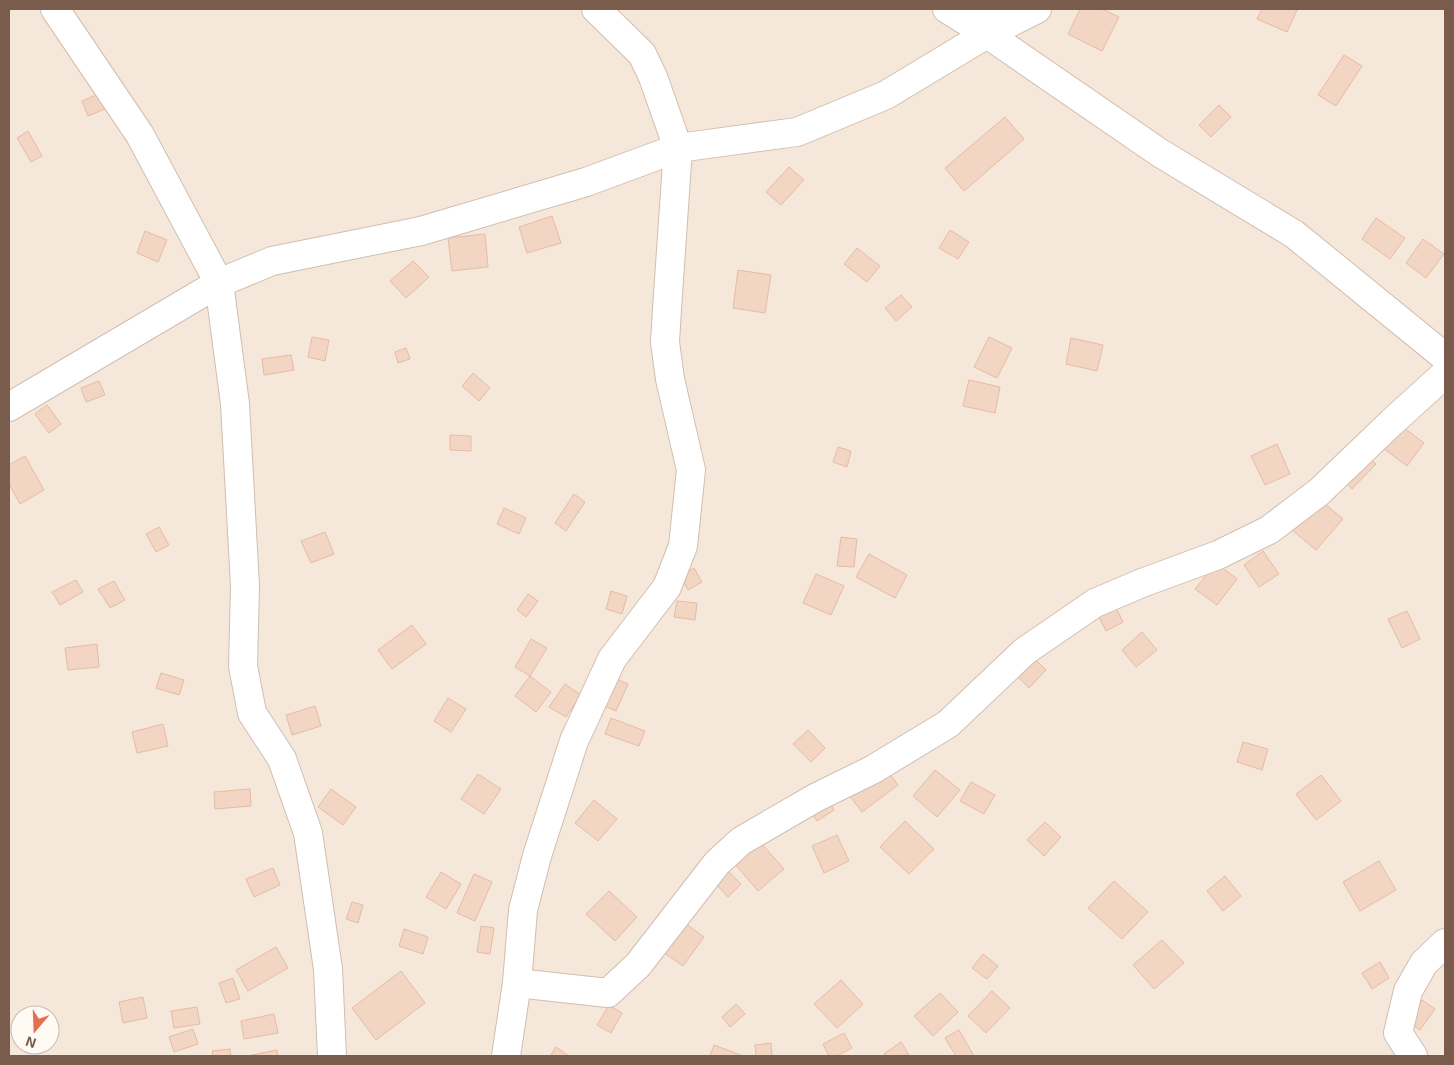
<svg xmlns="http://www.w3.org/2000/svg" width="1454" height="1065" viewBox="0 0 1454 1065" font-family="'Exo 2',sans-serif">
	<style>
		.residential { fill: #f5e8da; fill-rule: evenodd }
		.building { fill: #f3d5c3; stroke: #e6bba3 }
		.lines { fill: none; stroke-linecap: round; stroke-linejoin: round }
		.minor-casing { stroke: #d1beb0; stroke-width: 30 }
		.minor { stroke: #fff; stroke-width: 28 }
	</style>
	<rect width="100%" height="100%" fill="#fdf6ec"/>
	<path class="residential" d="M 9,9 L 1445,9 L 1445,1056 L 9,1056 ZM 20,1015 L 50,1015 L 50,1045 L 20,1045 Z"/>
	<g class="building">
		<path d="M 1080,9 L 1102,9 L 1119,17 L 1102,51 L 1068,34 Z"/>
		<path d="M 1262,9 L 1294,9 L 1297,10 L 1287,32 L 1257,19 Z"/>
		<path d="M 1344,55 L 1362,66 L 1336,106 L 1318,95 Z"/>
		<path d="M 108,90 L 115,105 L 88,116 L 82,101 Z"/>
		<path d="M 1219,105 L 1231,117 L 1211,137 L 1199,125 Z"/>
		<path d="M 1005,117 L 1024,139 L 964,191 L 945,168 Z"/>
		<path d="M 28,131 L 42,156 L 31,162 L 17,138 Z"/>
		<path d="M 789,167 L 804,180 L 781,205 L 766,192 Z"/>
		<path d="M 552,216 L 561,243 L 527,253 L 519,227 Z"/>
		<path d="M 1376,218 L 1405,238 L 1390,259 L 1362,239 Z"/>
		<path d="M 950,230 L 969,242 L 958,259 L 939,248 Z"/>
		<path d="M 145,231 L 167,240 L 158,262 L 137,253 Z"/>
		<path d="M 485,234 L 488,267 L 452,271 L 448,238 Z"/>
		<path d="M 1423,239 L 1444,254 L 1426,278 L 1406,263 Z"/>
		<path d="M 857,248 L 880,266 L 867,282 L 844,264 Z"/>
		<path d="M 413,261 L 429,277 L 406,298 L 390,281 Z"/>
		<path d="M 738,270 L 771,275 L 765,313 L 733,308 Z"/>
		<path d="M 901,295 L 912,307 L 896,321 L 885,308 Z"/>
		<path d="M 312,337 L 329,340 L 325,361 L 308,357 Z"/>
		<path d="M 989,337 L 1012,348 L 997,378 L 974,367 Z"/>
		<path d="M 1071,338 L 1103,345 L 1097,371 L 1066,364 Z"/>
		<path d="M 406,348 L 410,359 L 398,363 L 395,352 Z"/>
		<path d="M 291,355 L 294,370 L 264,375 L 262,359 Z"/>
		<path d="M 473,373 L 490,388 L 479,401 L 462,386 Z"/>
		<path d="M 969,380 L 1000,387 L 995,413 L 963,406 Z"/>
		<path d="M 99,381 L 105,395 L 86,402 L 81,388 Z"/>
		<path d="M 47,405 L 61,424 L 49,433 L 35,414 Z"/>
		<path d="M 1396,422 L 1424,443 L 1407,466 L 1379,445 Z"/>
		<path d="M 450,435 L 471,436 L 471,451 L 450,450 Z"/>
		<path d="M 1277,444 L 1290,474 L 1265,485 L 1251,456 Z"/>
		<path d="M 838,447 L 851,451 L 847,467 L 833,462 Z"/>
		<path d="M 1366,454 L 1376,464 L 1352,489 L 1342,478 Z"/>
		<path d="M 25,456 L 44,490 L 20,504 L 9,484 L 9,465 Z"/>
		<path d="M 574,494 L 585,502 L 566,531 L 555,523 Z"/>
		<path d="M 1319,499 L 1343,519 L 1316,550 L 1292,530 Z"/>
		<path d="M 504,508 L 526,518 L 519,534 L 497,524 Z"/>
		<path d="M 159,527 L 169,545 L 156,552 L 146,534 Z"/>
		<path d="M 325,532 L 334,554 L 311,563 L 301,541 Z"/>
		<path d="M 841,537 L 857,539 L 854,567 L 837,566 Z"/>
		<path d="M 1263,551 L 1279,574 L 1259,587 L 1244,565 Z"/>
		<path d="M 869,554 L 907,575 L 895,598 L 856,577 Z"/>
		<path d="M 1216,563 L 1237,579 L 1217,605 L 1195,589 Z"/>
		<path d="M 694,568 L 702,582 L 688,590 L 680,576 Z"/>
		<path d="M 816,574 L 844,586 L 831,615 L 803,603 Z"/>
		<path d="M 76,580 L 83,592 L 60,605 L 52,592 Z"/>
		<path d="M 114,581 L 125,600 L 110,608 L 98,589 Z"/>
		<path d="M 611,591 L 627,596 L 622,614 L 606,609 Z"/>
		<path d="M 528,594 L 538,601 L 526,617 L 517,610 Z"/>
		<path d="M 677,601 L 697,603 L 695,620 L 674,617 Z"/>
		<path d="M 1115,606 L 1123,622 L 1106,631 L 1098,615 Z"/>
		<path d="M 1407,611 L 1420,639 L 1402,648 L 1388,619 Z"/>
		<path d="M 412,625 L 426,644 L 392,669 L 378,650 Z"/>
		<path d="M 1142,632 L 1157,650 L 1136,667 L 1122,650 Z"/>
		<path d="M 531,639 L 547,648 L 530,676 L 515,667 Z"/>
		<path d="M 97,644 L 99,667 L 68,670 L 65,648 Z"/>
		<path d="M 1028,652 L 1046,670 L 1029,688 L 1011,670 Z"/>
		<path d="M 161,673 L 184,680 L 179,695 L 156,688 Z"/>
		<path d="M 530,676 L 551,692 L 536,712 L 515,696 Z"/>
		<path d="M 612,677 L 628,684 L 616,711 L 600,704 Z"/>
		<path d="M 565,684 L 581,695 L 566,717 L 549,707 Z"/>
		<path d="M 448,698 L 466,709 L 451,732 L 434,721 Z"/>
		<path d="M 315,706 L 321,726 L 292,735 L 286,715 Z"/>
		<path d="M 611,718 L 645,731 L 639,746 L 605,734 Z"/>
		<path d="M 163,724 L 168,746 L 137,753 L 132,732 Z"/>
		<path d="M 808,730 L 825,748 L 811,762 L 793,744 Z"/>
		<path d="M 1243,742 L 1268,749 L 1262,770 L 1237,762 Z"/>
		<path d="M 885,767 L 898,785 L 862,812 L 849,795 Z"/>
		<path d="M 935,770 L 960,790 L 937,817 L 913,796 Z"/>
		<path d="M 478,774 L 501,789 L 484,814 L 461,799 Z"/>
		<path d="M 1321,775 L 1341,801 L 1316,820 L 1296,794 Z"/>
		<path d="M 971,782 L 995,795 L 984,814 L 960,801 Z"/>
		<path d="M 250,789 L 251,806 L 215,809 L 214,792 Z"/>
		<path d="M 331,789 L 356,807 L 343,825 L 318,807 Z"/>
		<path d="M 827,798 L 834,810 L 817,821 L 809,810 Z"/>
		<path d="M 594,800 L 617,819 L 598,841 L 575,823 Z"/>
		<path d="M 905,821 L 934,849 L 909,874 L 880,847 Z"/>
		<path d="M 1045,822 L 1061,837 L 1044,856 L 1027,840 Z"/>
		<path d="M 754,835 L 784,869 L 758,891 L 728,856 Z"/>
		<path d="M 837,835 L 849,861 L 824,873 L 812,846 Z"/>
		<path d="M 1379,861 L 1396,890 L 1360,911 L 1343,882 Z"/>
		<path d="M 273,868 L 280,885 L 254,897 L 246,879 Z"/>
		<path d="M 726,869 L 741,884 L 728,897 L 714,882 Z"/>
		<path d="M 441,872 L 461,884 L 446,909 L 426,897 Z"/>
		<path d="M 474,874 L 492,882 L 475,921 L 457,913 Z"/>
		<path d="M 1225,876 L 1241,896 L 1223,911 L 1207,891 Z"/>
		<path d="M 1114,881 L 1148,912 L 1122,939 L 1088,908 Z"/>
		<path d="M 609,891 L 637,917 L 615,941 L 586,914 Z"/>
		<path d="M 352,902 L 363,905 L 358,923 L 346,919 Z"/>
		<path d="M 678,918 L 704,937 L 683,966 L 656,947 Z"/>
		<path d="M 481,926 L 494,928 L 490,954 L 477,952 Z"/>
		<path d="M 404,929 L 428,937 L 423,954 L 399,946 Z"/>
		<path d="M 1162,940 L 1184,963 L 1154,989 L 1133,965 Z"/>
		<path d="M 276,947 L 288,968 L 248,991 L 236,970 Z"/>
		<path d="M 983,954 L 998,966 L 987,979 L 972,968 Z"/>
		<path d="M 1380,962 L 1389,978 L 1372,989 L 1362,973 Z"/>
		<path d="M 401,971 L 425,1003 L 376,1040 L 352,1008 Z"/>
		<path d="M 233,978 L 240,999 L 226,1003 L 219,983 Z"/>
		<path d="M 841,980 L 863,1004 L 837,1028 L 814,1004 Z"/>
		<path d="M 992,991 L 1010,1008 L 986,1033 L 968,1016 Z"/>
		<path d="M 940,993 L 958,1012 L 933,1036 L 914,1016 Z"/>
		<path d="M 143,997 L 147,1018 L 123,1023 L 119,1002 Z"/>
		<path d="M 1422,1000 L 1435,1009 L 1420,1030 L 1407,1021 Z"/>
		<path d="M 736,1004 L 745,1014 L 730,1027 L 722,1017 Z"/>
		<path d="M 609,1005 L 622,1013 L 611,1033 L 597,1025 Z"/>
		<path d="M 197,1007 L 200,1024 L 174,1028 L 171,1011 Z"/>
		<path d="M 274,1014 L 278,1033 L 244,1039 L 241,1021 Z"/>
		<path d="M 193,1029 L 198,1044 L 174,1052 L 169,1037 Z"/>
		<path d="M 959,1030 L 974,1056 L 956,1056 L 945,1038 Z"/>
		<path d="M 844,1033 L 852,1048 L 837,1056 L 829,1056 L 823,1044 Z"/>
		<path d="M 901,1042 L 909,1055 L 885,1056 L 884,1054 Z"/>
		<path d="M 771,1043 L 772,1056 L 756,1056 L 755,1045 Z"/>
		<path d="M 21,1045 L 35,1045 L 31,1054 L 20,1049 Z"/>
		<path d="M 714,1045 L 743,1056 L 710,1056 Z"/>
		<path d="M 556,1047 L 569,1056 L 550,1056 Z"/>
		<path d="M 230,1049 L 231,1056 L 213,1056 L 212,1051 Z"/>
		<path d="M 277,1050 L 278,1056 L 252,1056 L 252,1055 Z"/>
	</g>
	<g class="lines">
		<g class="minor-casing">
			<g id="minor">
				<path d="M 55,9 L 140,135 L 219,283 L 235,404 L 245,586 L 243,666 L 252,713 L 282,759 L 308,833 L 328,969 L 332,1056"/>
				<path d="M 947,9 L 987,34 L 1160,153 L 1294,234 L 1445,357"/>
				<path d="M 987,9 L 999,28"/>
				<path d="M 9,407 L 219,283 L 272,261 L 421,231 L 586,182 L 678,148 L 797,132 L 886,95 L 987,34 L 1037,9"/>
				<path d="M 517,983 L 608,993 L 638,965 L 717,863 L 741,841 L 815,798 L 872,770 L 948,724 L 1025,651 L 1095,603 L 1142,583 L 1218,555 L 1269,530 L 1319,492 L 1392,422 L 1445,374"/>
				<path d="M 506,1056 L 517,983 L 523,910 L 537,856 L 574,741 L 612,659 L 667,587 L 683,546 L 691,470 L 670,379 L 665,342 L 667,309 L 678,148 L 653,77 L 642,54 L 596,9"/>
				<path d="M 1413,1056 L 1398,1033 L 1408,991 L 1424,963 L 1445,943"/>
			</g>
		</g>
		<use href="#minor" class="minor"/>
	</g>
	<rect width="1454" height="1065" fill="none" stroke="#7a5c4d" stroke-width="20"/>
	<g transform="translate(35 1030) rotate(199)"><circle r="24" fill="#fffaf3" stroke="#cabbb1"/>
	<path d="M0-4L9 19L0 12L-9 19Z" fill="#e76f51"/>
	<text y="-8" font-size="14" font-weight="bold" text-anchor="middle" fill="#7a5c4d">N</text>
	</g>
</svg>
